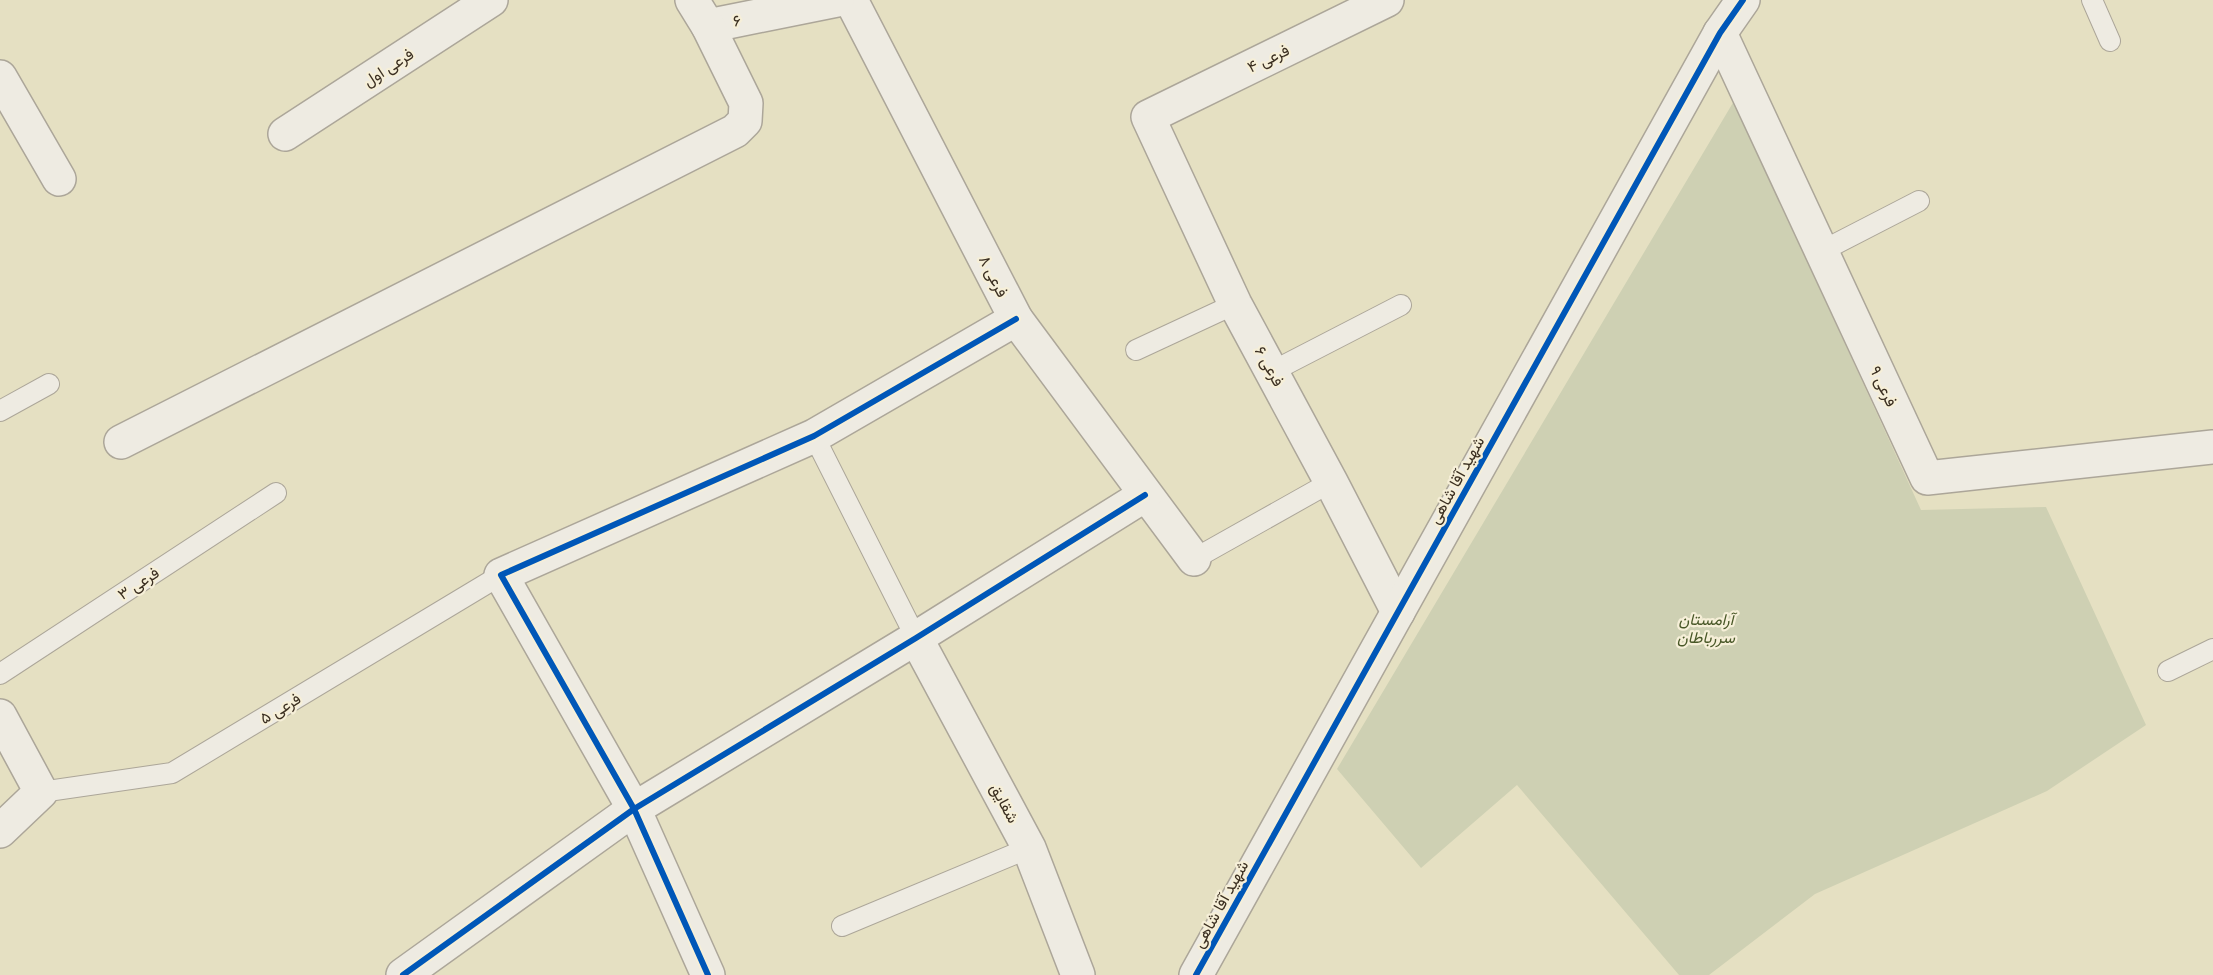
<svg xmlns="http://www.w3.org/2000/svg" width="2213" height="975" viewBox="0 0 2213 975" font-family="'Roboto Serif',Vazirmatn,serif">
	<style>
		.farmland { fill: #e5e0c2 }
		.cemetery { fill: #ced0b3 }
		.lines { fill: none; stroke-linecap: round; stroke-linejoin: round }
		.service-casing { stroke: #aca699; stroke-width: 22 }
		.minor-casing { stroke: #aca699; stroke-width: 36 }
		.tertiary-casing { stroke: #aca699; stroke-width: 36 }
		.service { stroke: #eeebe2; stroke-width: 20 }
		.minor { stroke: #eeebe2; stroke-width: 33 }
		.tertiary { stroke: #eeebe2; stroke-width: 33 }
		.cycleway-casing { stroke: #f6efd8; stroke-width: 10 }
		.cycleway { stroke: #0057b8; stroke-width: 6 }
		.labels { text-anchor: middle; stroke-width: 4.5; stroke-linejoin: round; paint-order: stroke }
		.street-label { font-size: 16px; fill: #3b2f21; stroke: #f6efd8 }
		.park-label { font-size: 16px; font-style: italic; fill: #485727; stroke: #f6efd8 }
	</style>
	<rect width="100%" height="100%" fill="#e6e1d0"/>
	<rect class="farmland" x="0" y="0" width="2213" height="975"/>
	<path class="cemetery" d="M 1734,101 L 1921,510 L 2046,507 L 2146,725 L 2047,791 L 1815,894 L 1709,975 L 1679,975 L 1517,785 L 1421,868 L 1337,769 Z"/>
	<g class="lines">
		<g class="service-casing">
			<g id="service">
				<path d="M 2092,0 L 2110,41"/>
				<path d="M 1822,251 L 1919,201"/>
				<path d="M 1136,350 L 1235,304"/>
				<path d="M 1273,371 L 1401,305"/>
				<path d="M 0,411 L 49,384"/>
				<path d="M 814,436 L 916,638"/>
				<path d="M 1194,559 L 1331,482"/>
				<path d="M 2168,671 L 2213,649"/>
				<path d="M 0,674 L 276,493"/>
				<path d="M 41,792 L 172,773 L 501,575"/>
				<path d="M 842,926 L 1029,848"/>
			</g>
		</g>
		<g class="minor-casing">
			<g id="minor">
				<path d="M 851,0 L 1016,319 L 1194,559"/>
				<path d="M 1387,0 L 1148,117 L 1235,304 L 1331,482 L 1398,612"/>
				<path d="M 708,26 L 837,0"/>
				<path d="M 1720,33 L 1927,478 L 2213,447"/>
				<path d="M 0,77 L 59,179"/>
				<path d="M 285,134 L 491,0"/>
				<path d="M 121,442 L 735,131 L 745,121 L 746,103 L 708,26 L 692,0"/>
				<path d="M 916,638 L 1029,848 L 1078,975"/>
				<path d="M 0,716 L 41,792 L 0,831"/>
				<path d="M 403,975 L 634,809 L 916,638 L 1145,495"/>
				<path d="M 708,975 L 634,809 L 501,575 L 814,436 L 1016,319"/>
			</g>
		</g>
		<g class="tertiary-casing">
			<path id="tertiary" d="M 1196,975 L 1720,33 L 1743,0"/>
		</g>
		<use href="#service" class="service"/>
		<use href="#minor" class="minor"/>
		<use href="#tertiary" class="tertiary"/>
		<g class="cycleway-casing">
			<g id="cycleway">
				<path d="M 403,975 L 634,809 L 916,638 L 1145,495"/>
				<path d="M 708,975 L 634,809 L 501,575 L 814,436 L 1016,319"/>
				<path d="M 1196,975 L 1720,33 L 1743,0"/>
			</g>
		</g>
		<use href="#cycleway" class="cycleway"/>
	</g>
	<g class="labels">
		<g class="street-label">
			<text transform="translate(737 20) rotate(-11)" y="6">۶</text>
			<text transform="translate(1268 58) rotate(-26)" y="6">فرعی ۴</text>
			<text transform="translate(388 67) rotate(-33)" y="6">فرعی اول</text>
			<text transform="translate(994 276) rotate(63)" y="6">فرعی ۸</text>
			<text transform="translate(1270 366) rotate(61)" y="6">فرعی ۶</text>
			<text transform="translate(1884 386) rotate(65)" y="6">فرعی ۹</text>
			<text transform="translate(1456 480) rotate(-61)" y="6">شهید آقا شاهی</text>
			<text transform="translate(138 583) rotate(-33)" y="6">فرعی ۳</text>
			<text transform="translate(280 708) rotate(-31)" y="6">فرعی ۵</text>
			<text transform="translate(1005 803) rotate(62)" y="6">شقایق</text>
			<text transform="translate(1220 904) rotate(-61)" y="6">شهید آقا شاهی</text>
		</g>
		<g class="park-label">
			<text x="1706" y="625">آرامستان<tspan x="1706" dy="18">سررباطان</tspan></text>
		</g>
	</g>
</svg>
